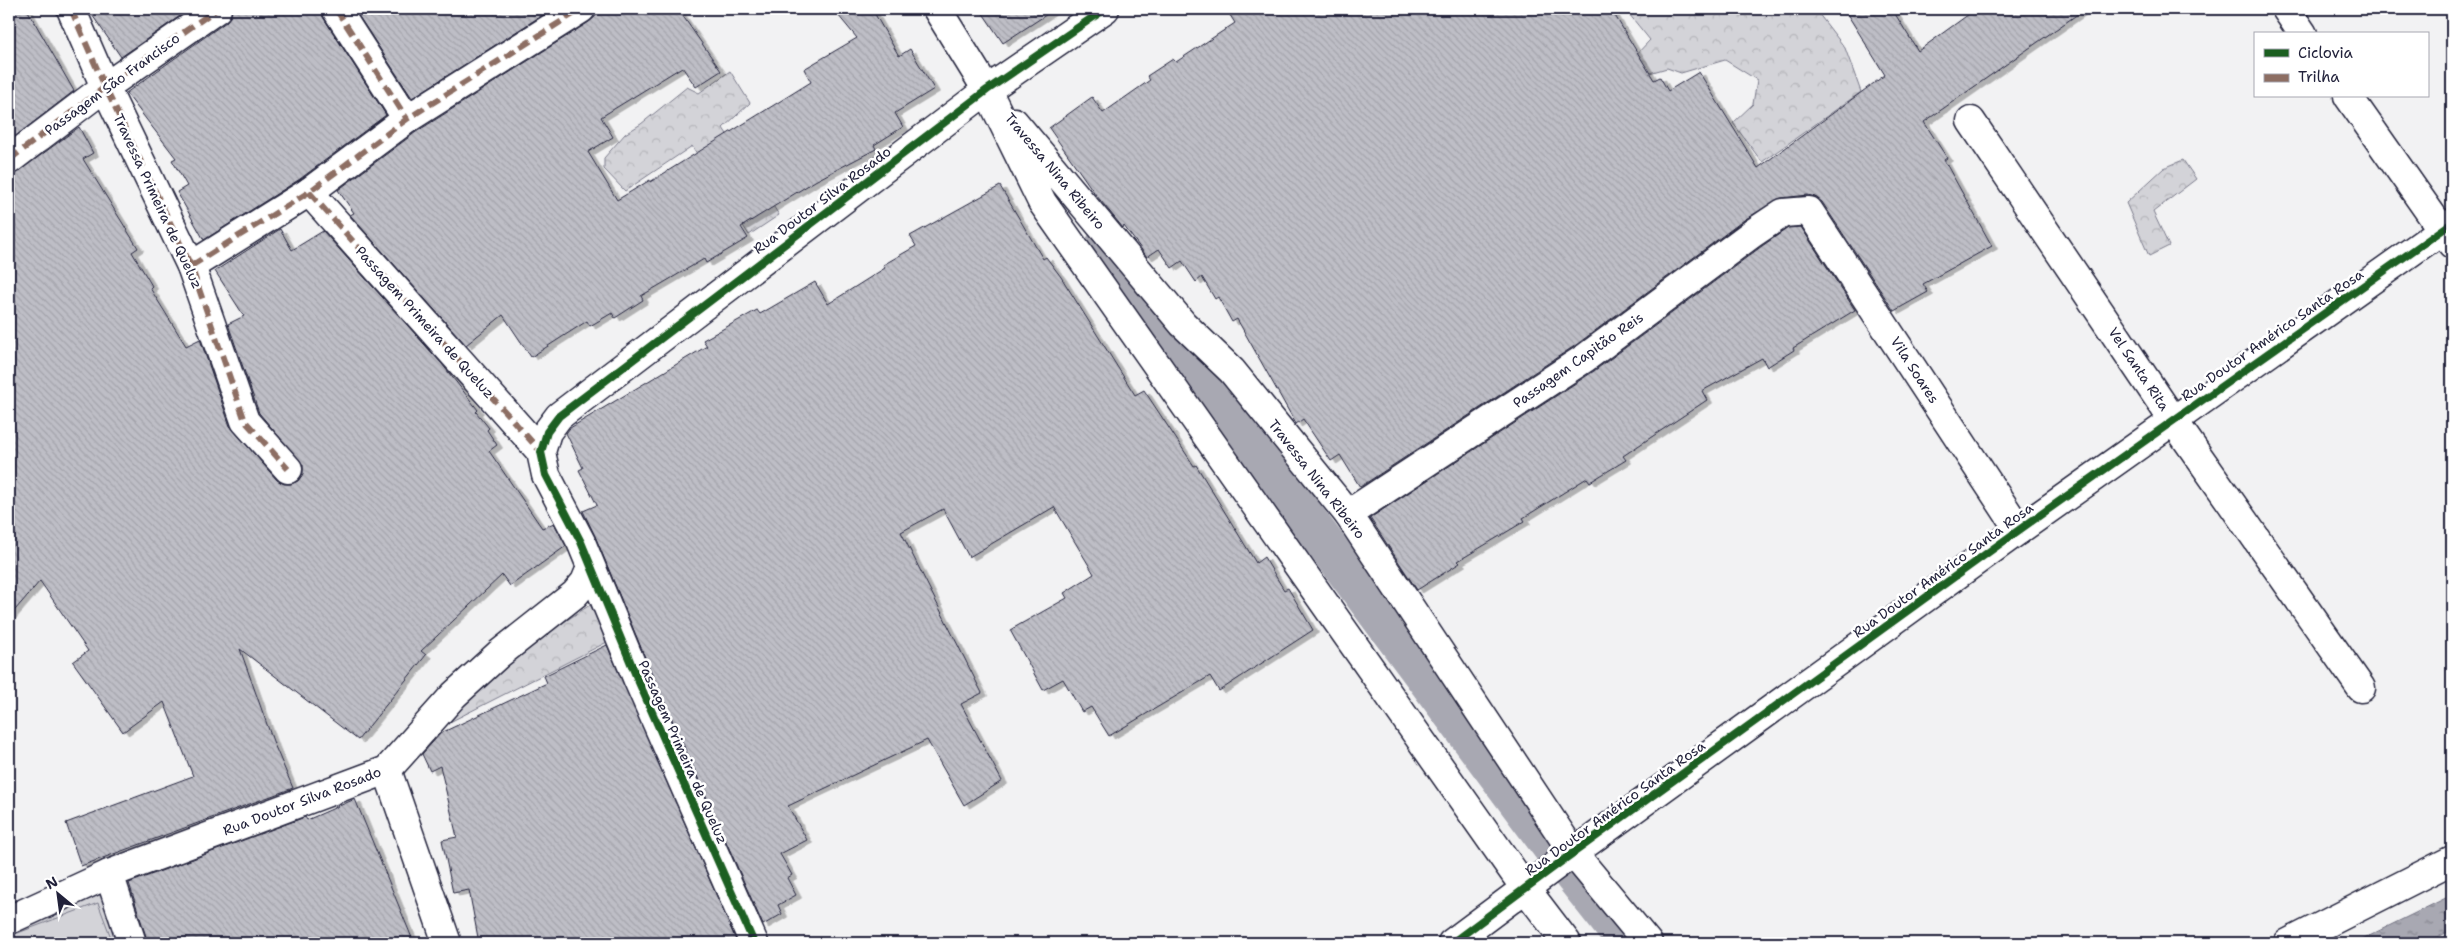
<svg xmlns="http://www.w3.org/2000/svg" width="2461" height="952" viewBox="0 0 2461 952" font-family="'Shantell Sans',sans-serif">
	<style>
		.grass { fill: url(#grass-tufts); stroke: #7a7a8a }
		.forest { fill: url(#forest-crowns); stroke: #7a7a8a }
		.pitch { fill: #d3d3d8; stroke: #7a7a8a }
		.water { fill: url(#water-ripples); stroke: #727282 }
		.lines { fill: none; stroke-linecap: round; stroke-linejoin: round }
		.canal { stroke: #a8a8b2; stroke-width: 39 }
		.building { fill: url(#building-back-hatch); stroke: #22223b; filter: url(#shadow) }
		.minor-casing { stroke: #22223b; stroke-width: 31 }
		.minor { stroke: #fff; stroke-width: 28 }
		.quiet { stroke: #8d6e63; stroke-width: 6; stroke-dasharray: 12 6; stroke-linecap: butt }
		.cycleway-casing { stroke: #fff; stroke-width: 11 }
		.cycleway { stroke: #1b5e20; stroke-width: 8 }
		.labels { text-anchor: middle; stroke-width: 5; stroke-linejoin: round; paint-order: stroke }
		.street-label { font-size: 14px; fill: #22223b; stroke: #fff }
	</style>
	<defs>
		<pattern id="grass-tufts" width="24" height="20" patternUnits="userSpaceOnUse" patternTransform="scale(1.25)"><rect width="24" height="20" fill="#d3d3d8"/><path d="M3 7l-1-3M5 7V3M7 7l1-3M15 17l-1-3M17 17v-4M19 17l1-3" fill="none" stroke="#b5b5ba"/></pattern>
		<pattern id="forest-crowns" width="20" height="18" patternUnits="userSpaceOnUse" patternTransform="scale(1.25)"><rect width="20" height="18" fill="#d3d3d8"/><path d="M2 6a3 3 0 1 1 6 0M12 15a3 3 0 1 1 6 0" fill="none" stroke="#b5b5ba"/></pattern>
		<pattern id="water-ripples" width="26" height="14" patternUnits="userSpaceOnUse" patternTransform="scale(1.25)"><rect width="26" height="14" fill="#a8a8b2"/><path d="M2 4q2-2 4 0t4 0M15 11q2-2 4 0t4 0" fill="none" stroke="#888892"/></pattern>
		<pattern id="building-back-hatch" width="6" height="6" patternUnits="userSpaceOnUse" patternTransform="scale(1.25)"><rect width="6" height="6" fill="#bebec6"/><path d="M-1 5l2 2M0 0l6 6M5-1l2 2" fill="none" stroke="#a3a3ab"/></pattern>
		<filter id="shadow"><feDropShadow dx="5.5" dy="3" stdDeviation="0" flood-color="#0004"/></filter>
	</defs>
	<rect width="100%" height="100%" fill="#f2f2f3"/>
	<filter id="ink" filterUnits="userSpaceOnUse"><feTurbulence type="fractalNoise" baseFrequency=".02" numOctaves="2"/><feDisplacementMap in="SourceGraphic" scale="10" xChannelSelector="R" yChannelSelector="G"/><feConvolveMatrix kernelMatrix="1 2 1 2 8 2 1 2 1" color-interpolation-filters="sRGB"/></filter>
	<g filter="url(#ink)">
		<path class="grass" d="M 104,893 L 121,943 L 9,943 L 9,933 Z"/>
		<g class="forest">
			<path d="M 1625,9 L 1815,9 L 1845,48 L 1861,92 L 1762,162 L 1733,123 L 1753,104 L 1757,80 L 1725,60 L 1681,73 L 1667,68 L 1646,74 L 1633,58 L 1650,40 Z"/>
			<path d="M 730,71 L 750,103 L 723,128 L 779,215 L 749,235 L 692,146 L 625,191 L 604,169 L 604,158 L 625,134 L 641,124 L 687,87 L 699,93 Z"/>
			<path d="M 2183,160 L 2196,179 L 2153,212 L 2169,246 L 2149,256 L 2126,203 L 2164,168 Z"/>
			<path d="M 590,605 L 613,639 L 438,728 L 516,653 Z"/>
		</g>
		<path class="pitch" d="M 98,903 L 113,943 L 18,943 L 15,934 Z"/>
		<path class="water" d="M 2452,895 L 2452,930 L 2426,943 L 2354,943 Z"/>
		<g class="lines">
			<path class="canal" d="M 1104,247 L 1562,861 L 1627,943"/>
		</g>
		<g class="building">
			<path d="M 9,9 L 27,9 L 74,91 L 9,141 Z"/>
			<path d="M 88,9 L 190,9 L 121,57 Z"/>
			<path d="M 232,9 L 321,9 L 323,17 L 386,115 L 300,179 L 204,240 L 177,192 L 187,186 L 172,160 L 176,158 L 126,93 L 226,22 L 231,16 Z"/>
			<path d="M 354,9 L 552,9 L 412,98 Z"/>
			<path d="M 597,9 L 678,9 L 721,71 L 696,87 L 682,67 L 601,117 L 613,137 L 588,152 L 617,200 L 650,180 L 650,182 L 811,82 L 804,69 L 857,38 L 833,9 L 872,9 L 899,56 L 910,49 L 934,89 L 895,113 L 903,127 L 874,145 L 876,149 L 815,181 L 741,227 L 748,238 L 706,263 L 704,259 L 641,296 L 643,300 L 615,318 L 612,313 L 590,326 L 587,321 L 531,357 L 503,315 L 466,345 L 350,215 L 354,213 L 338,190 L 416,132 L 589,22 L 595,17 Z"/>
			<path d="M 980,9 L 1055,9 L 1003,43 Z"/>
			<path d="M 1226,9 L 1611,9 L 1654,80 L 1660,77 L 1668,91 L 1699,72 L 1758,168 L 1885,75 L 1844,9 L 1892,9 L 1918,51 L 1976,9 L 2085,9 L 1924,122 L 1947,158 L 1944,160 L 1992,246 L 1923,284 L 1928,292 L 1894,311 L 1822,202 L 1815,197 L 1808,195 L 1781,198 L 1744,220 L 1576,345 L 1360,487 L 1340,455 L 1331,461 L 1303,419 L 1296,424 L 1237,319 L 1232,322 L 1218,297 L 1215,299 L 1202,277 L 1196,282 L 1182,261 L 1172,268 L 1159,249 L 1147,257 L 1124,226 L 1123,228 L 1096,195 L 1049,128 L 1092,97 L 1103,113 L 1150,80 L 1147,76 L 1173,59 L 1176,62 L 1235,23 Z"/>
			<path d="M 79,127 L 93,153 L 83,159 L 138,248 L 132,252 L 152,286 L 150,288 L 186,346 L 200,339 L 230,426 L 277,480 L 284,484 L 291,484 L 298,481 L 303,474 L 303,465 L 259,413 L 228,324 L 244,316 L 215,271 L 280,229 L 292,250 L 323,231 L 442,364 L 478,410 L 476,412 L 489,428 L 487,430 L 497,445 L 489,451 L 542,528 L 554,523 L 566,546 L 510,586 L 502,575 L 421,651 L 426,655 L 358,740 L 240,649 L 274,744 L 293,788 L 81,866 L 66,823 L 193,776 L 164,702 L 123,732 L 73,662 L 88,651 L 40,581 L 9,617 L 9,175 L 18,172 Z"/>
			<path d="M 1000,186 L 1043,259 L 1046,257 L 1061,277 L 1135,395 L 1144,390 L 1194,466 L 1196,465 L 1256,563 L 1264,557 L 1284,590 L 1288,588 L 1313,630 L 1219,691 L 1210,676 L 1109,736 L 1091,707 L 1082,712 L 1063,679 L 1043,690 L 1010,630 L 1067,598 L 1064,593 L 1094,574 L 1054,507 L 969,557 L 943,509 L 901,532 L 982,693 L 961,704 L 1002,781 L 964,805 L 927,740 L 788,806 L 807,840 L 780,854 L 792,875 L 787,878 L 796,895 L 778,905 L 782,914 L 763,925 L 651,672 L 595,536 L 583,511 L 597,505 L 579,470 L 583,468 L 566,433 L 570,428 L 707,346 L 703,340 L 757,310 L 760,314 L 815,282 L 828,304 L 885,268 L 883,265 L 916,246 L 910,236 Z"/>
			<path d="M 1801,227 L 1855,310 L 1793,348 L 1794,350 L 1767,367 L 1762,358 L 1702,391 L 1707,400 L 1623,456 L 1626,460 L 1590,482 L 1587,478 L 1523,518 L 1525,521 L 1458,561 L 1460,563 L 1417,590 L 1370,518 L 1594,371 L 1762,246 L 1788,228 Z"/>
			<path d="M 607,645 L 736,940 L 729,943 L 479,943 L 469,890 L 453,893 L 442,840 L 457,837 L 440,766 L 430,771 L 422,754 L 441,733 L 547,683 L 544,676 Z"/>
			<path d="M 355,799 L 414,943 L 148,943 L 129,883 L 305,817 L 307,820 Z"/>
		</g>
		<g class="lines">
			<g class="minor-casing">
				<g id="minor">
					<path d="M 71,9 L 105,87 L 191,266 L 245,421 L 288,469"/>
					<path d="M 336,9 L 407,119"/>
					<path d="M 937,9 L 987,90 L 1042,202 L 1525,888 L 1567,943"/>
					<path d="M 2286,9 L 2303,34"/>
					<path d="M 2348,96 L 2452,244"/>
					<path d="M 1971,121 L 2173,420 L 2361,688"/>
					<path d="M 1014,122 L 1183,324 L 1232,371 L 1348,514 L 1574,854 L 1648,943"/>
					<path d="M 9,160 L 105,87 L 217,9"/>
					<path d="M 309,192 L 541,452"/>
					<path d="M 191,266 L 309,192 L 407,119 L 581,9"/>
					<path d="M 1348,514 L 1585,358 L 1753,233 L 1783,213 L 1809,211 L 2019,530"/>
					<path d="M 387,770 L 447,943"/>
					<path d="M 109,874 L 132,943"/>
					<path d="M 9,920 L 109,874 L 387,770 L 454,695 L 499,654 L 575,594 L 585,582 L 590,570"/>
					<path d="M 754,943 L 637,678 L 581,542 L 546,475 L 541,452 L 547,432 L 559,416 L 987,90 L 1105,9"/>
					<path d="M 1452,943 L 1562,861 L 2019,530 L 2452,223"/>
					<path d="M 2288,943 L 2452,860"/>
				</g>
			</g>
			<use href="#minor" class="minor"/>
			<g class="quiet">
				<path d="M 71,9 L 105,87 L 191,266 L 245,421 L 288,469"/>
				<path d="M 336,9 L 407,119"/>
				<path d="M 9,160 L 105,87 L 217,9"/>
				<path d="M 309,192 L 541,452"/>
				<path d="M 191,266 L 309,192 L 407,119 L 581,9"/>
			</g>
			<g class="cycleway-casing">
				<g id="cycleway">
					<path d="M 754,943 L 637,678 L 581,542 L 546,475 L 541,452 L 547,432 L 559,416 L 987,90 L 1105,9"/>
					<path d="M 1452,943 L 1562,861 L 2019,530 L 2452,223"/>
				</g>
			</g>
			<use href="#cycleway" class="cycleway"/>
		</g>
	</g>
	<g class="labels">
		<g class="street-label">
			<text transform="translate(112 84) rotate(-36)" y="5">Passagem São Francisco</text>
			<text transform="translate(1055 171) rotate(50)" y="5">Travessa Nina Ribeiro</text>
			<text transform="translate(822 200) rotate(-37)" y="5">Rua Doutor Silva Rosado</text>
			<text transform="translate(158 201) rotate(65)" y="5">Travessa Primeira de Queluz</text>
			<text transform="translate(425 322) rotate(48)" y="5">Passagem Primeira de Queluz</text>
			<text transform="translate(2272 335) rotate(-35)" y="5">Rua Doutor Américo Santa Rosa</text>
			<text transform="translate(1578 360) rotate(-35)" y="5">Passagem Capitão Reis</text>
			<text transform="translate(2139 369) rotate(56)" y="5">Vel Santa Rita</text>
			<text transform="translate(1915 370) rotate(57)" y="5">Vila Soares</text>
			<text transform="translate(1317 479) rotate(52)" y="5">Travessa Nina Ribeiro</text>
			<text transform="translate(1943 570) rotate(-36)" y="5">Rua Doutor Américo Santa Rosa</text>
			<text transform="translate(683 752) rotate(66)" y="5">Passagem Primeira de Queluz</text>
			<text transform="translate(302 801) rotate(-21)" y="5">Rua Doutor Silva Rosado</text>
			<text transform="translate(1615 808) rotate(-36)" y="5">Rua Doutor Américo Santa Rosa</text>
		</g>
	</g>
	<rect width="2461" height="952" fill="none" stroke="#fff" stroke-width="30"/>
	<rect x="15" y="15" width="2431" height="922" fill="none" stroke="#22223b" stroke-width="2" filter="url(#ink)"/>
	<rect x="2254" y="32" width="175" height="65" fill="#ffffff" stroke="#a7a7b1"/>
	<rect x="2264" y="49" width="25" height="8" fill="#1b5e20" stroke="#a7a7b1"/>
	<text x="2298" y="58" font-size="15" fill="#22223b">Ciclovia</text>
	<rect x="2264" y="74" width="25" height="8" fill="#8d6e63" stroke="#a7a7b1"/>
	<text x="2298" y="82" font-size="15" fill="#22223b">Trilha</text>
	<g transform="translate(58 894) rotate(331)" stroke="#ffffff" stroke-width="4" paint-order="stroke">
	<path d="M0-4L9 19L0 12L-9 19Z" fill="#22223b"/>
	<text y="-8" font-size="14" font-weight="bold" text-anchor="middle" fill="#22223b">N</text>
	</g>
</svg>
